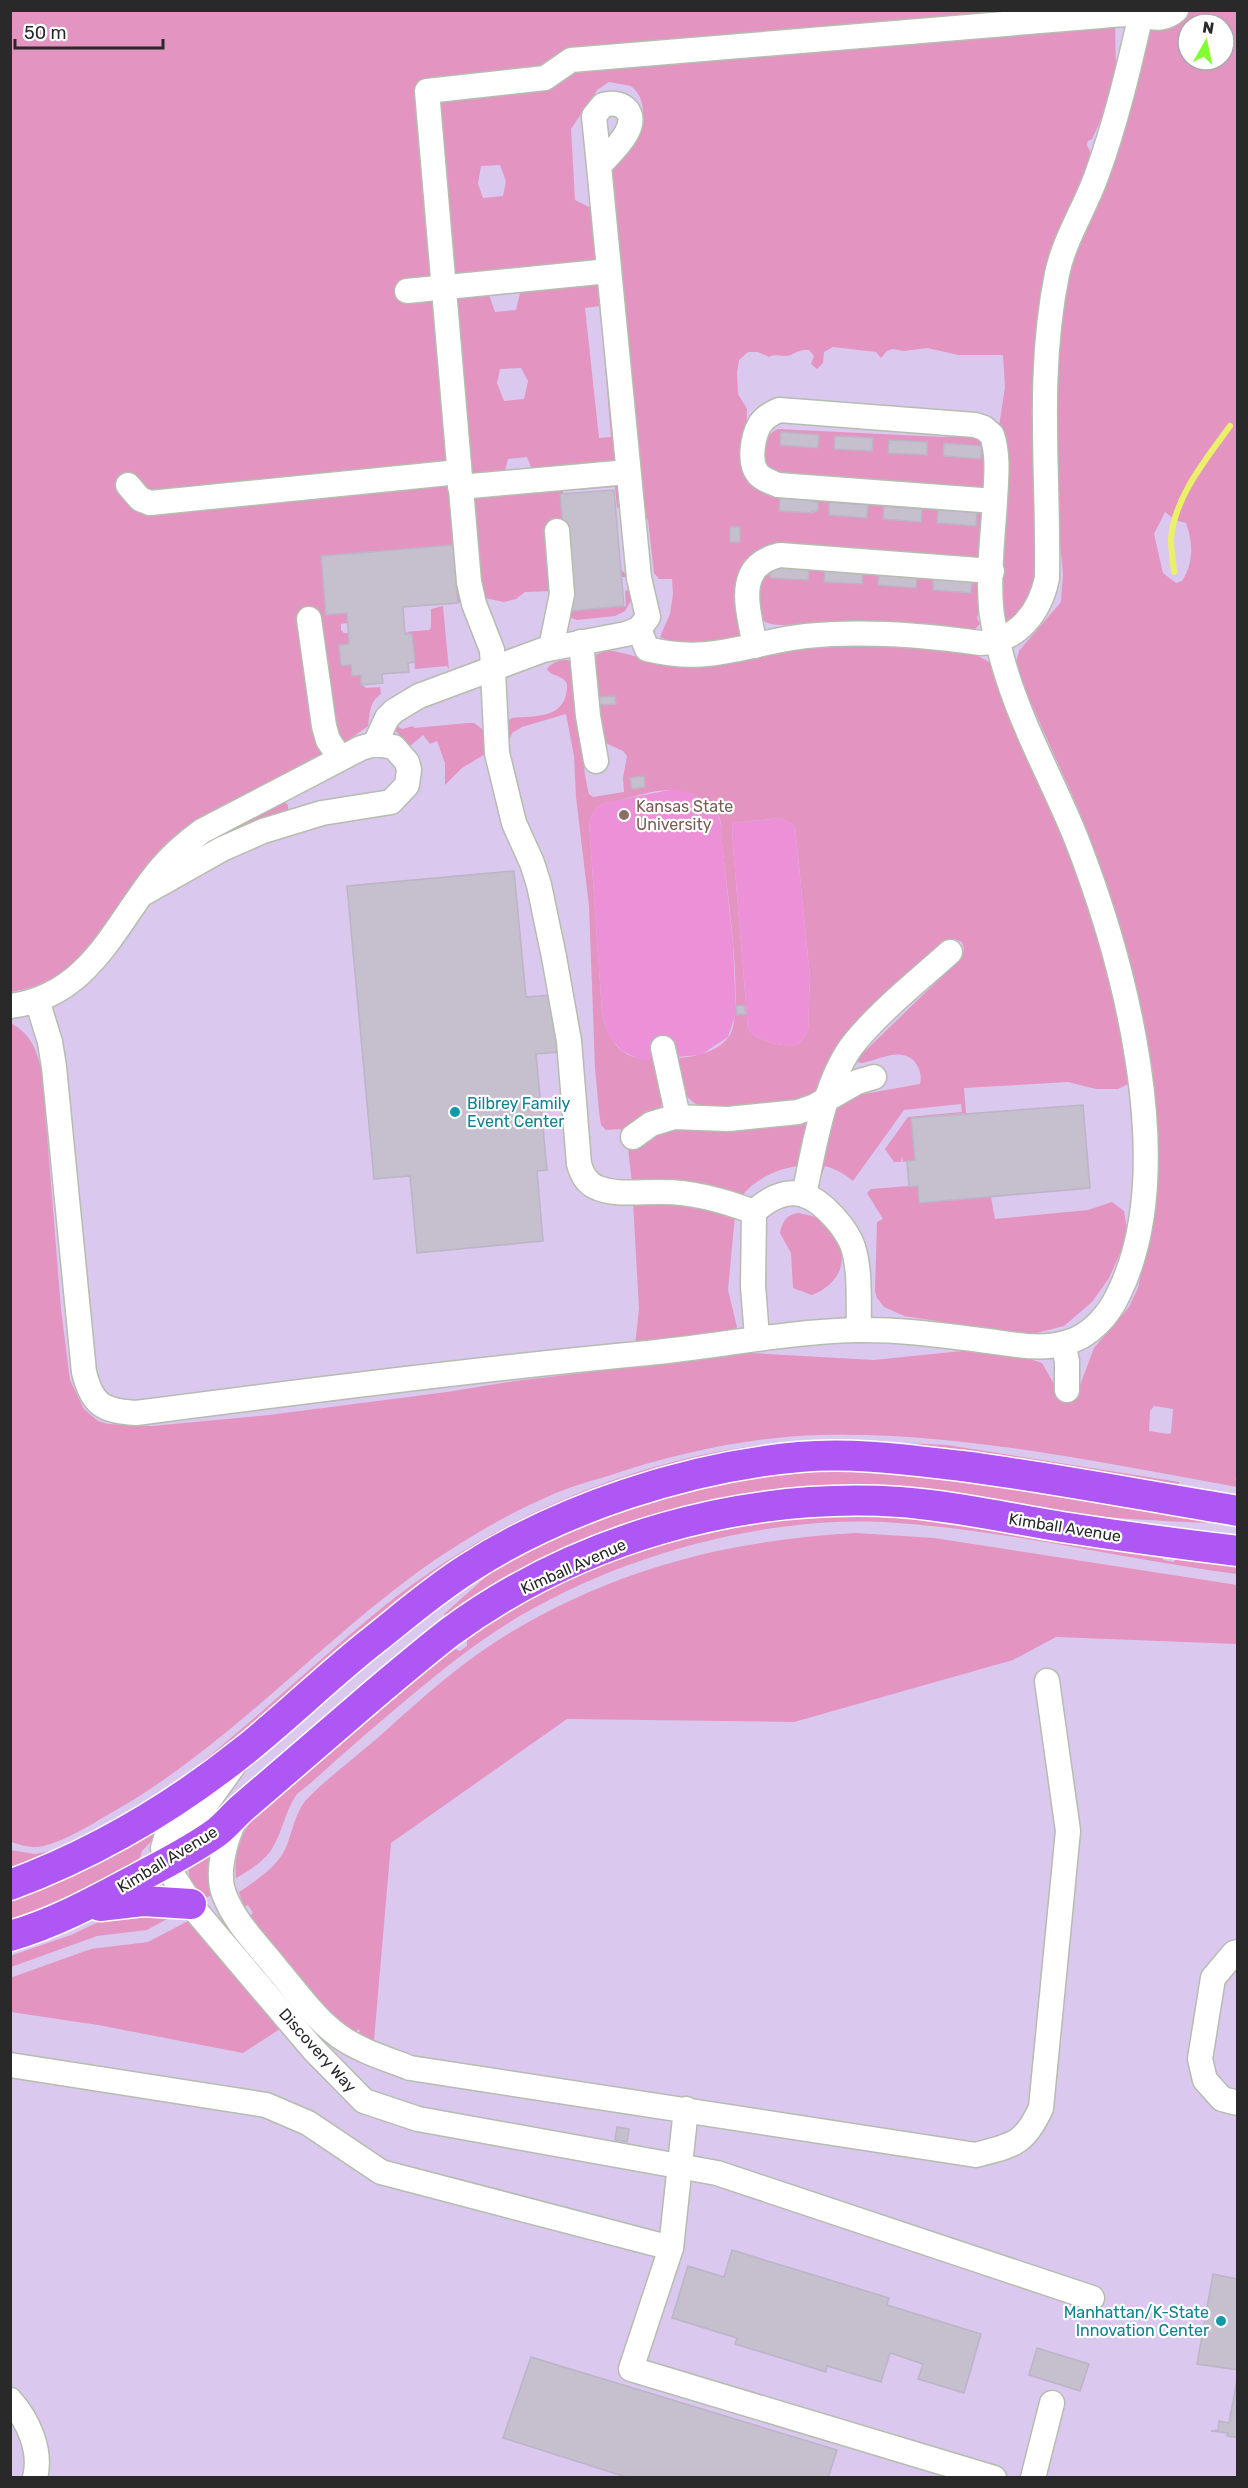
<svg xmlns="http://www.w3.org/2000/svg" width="1248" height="2488" viewBox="0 0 1248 2488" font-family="Rubik,sans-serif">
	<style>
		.education { fill: #dac8ee; fill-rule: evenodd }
		.green { fill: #e494c0; fill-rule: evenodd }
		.pitch { fill: #ec90d8 }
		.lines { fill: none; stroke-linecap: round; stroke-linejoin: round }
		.stream { stroke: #eaf169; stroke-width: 6 }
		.building { fill: #c5bfce; stroke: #bcb4c7; stroke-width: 1.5 }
		.minor-casing { stroke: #b4bdae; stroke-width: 27 }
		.major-casing { stroke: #fff; stroke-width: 33 }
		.minor { stroke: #fff; stroke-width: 24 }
		.major { stroke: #ae57f4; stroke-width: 30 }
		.education-dot { fill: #8d6e63; stroke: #fff; stroke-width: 2 }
		.culture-dot { fill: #0f9aa8; stroke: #fff; stroke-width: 2 }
		.labels { text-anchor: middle; stroke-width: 4.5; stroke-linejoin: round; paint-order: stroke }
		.education-label { font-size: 16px; fill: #785e54; stroke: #fff; text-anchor: start }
		.culture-label { font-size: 16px; fill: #0d838f; stroke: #fff; text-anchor: start }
		.street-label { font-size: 16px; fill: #292929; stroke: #fff }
	</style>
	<rect width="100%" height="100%" fill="#e0daec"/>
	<path class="education" d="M 11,11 L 1237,11 L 1237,2477 L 11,2478 ZM 1188,24 L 1224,24 L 1224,60 L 1188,60 Z"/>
	<g class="green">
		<path d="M 10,11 L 1110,11 L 556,65 L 434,84 L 468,600 L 458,603 L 453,545 L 322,556 L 326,614 L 347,613 L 348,623 L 341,624 L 341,630 L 344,633 L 348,633 L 349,644 L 339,645 L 341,666 L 351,665 L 352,676 L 361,675 L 361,684 L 366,688 L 380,687 L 381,694 C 369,702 370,713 368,726 L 339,747 L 252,795 L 90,951 C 63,973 46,986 11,992 Z"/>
		<path d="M 1148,11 L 1237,11 L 1238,1476 L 1235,1479 L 1237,1480 L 1237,1487 C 1103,1463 957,1431 820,1435 C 750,1437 681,1452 614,1474 C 595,1480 575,1485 556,1493 C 508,1513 456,1544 415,1574 C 311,1651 224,1749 111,1813 C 90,1825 67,1840 44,1846 C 33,1849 21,1845 11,1842 L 10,1023 C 31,1033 37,1051 42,1072 L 61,1309 L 70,1380 L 84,1409 L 98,1421 L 108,1424 L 152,1426 L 269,1415 L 447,1392 L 515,1381 L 750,1353 L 874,1360 L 962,1351 L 991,1352 L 1030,1359 L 1042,1363 L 1054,1384 L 1056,1397 L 1066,1402 L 1074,1401 L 1094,1348 L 1129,1307 L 1138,1288 L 1150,1229 L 1104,883 L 1078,808 L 1018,674 L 1016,662 L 1019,651 L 1061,602 L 1063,574 L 1058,521 L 1055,424 L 1062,308 L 1079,237 ZM 1188,24 L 1224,24 L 1224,60 L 1188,60 ZM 1165,512 L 1175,520 L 1186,523 C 1193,542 1194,563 1182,581 L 1176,583 L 1163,573 L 1154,534 ZM 1154,1406 L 1173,1409 L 1171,1433 L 1169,1434 L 1149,1431 L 1150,1411 Z"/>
		<path d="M 1115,23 L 1116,71 L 1107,107 L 1092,139 L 1088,141 L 1087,145 L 1092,155 L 1080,195 L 1061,227 L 1039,559 C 1034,585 1032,607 1006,621 L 1001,617 L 999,426 L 1005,387 L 1003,355 L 959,355 L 927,348 L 904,351 L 893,349 L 887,351 L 881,358 L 876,352 L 833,347 L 824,352 L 823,363 L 817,369 L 811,364 L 814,356 L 809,350 C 795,349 794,356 785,356 C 778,356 776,354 769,357 L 758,352 L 748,352 L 739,360 L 737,373 L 738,394 L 747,409 L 745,471 L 979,512 L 982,514 L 982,559 L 767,552 L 737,643 L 675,643 L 660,637 L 670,614 L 673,594 L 672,579 L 659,579 L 654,573 L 648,520 L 640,512 L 607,173 L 641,124 C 645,110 643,96 631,86 L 609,82 L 597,90 L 589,104 L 599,266 L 455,281 L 433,95 L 561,73 ZM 581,114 L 590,206 L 589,207 L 575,200 L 571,129 ZM 500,165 L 506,181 L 503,196 L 483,198 L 478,184 L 481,166 ZM 780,498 L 818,502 L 818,511 L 812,513 L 779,511 ZM 829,503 L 868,505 L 867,518 L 829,515 ZM 884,507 L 922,509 L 921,522 L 883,519 Z"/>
		<path d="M 600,284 L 617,465 L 467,481 L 452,295 ZM 520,293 L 516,310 L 495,312 L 489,295 ZM 600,306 L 611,437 L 599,438 L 585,308 ZM 521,368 L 528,381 L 524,399 L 504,401 L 497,383 L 500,369 ZM 527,457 L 533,472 L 504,475 L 508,459 Z"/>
		<path d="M 778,429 L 943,437 L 971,436 L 976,436 L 984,443 L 988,489 L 805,482 L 761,468 C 762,450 760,438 778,429 ZM 781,433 L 819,435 L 818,447 L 780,445 ZM 835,436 L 873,438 L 872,451 L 834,449 ZM 889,440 L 927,442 L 927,455 L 888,453 ZM 944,443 L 982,446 L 981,458 L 943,456 Z"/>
		<path d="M 620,485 L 620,507 L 617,508 L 615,487 L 563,491 L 563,494 L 560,495 L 571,610 L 626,606 L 625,591 L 628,590 L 627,577 L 622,577 L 621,570 L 627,575 L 632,599 L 625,611 L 615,616 L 577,620 L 569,617 L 553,591 L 525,592 L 516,599 L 504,602 L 480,597 L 467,492 Z"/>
		<path d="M 767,565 L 977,580 L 980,584 L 981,604 L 977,618 L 980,624 L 973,631 C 922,627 869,621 818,622 C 803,623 770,630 760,618 C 754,610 761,579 762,568 ZM 770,567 L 809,569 L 808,580 L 770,578 ZM 825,570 L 863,573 L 862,584 L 824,582 ZM 879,574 L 917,576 L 916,587 L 878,585 ZM 933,578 L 970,592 L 933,590 Z"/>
		<path d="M 443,606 L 449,670 L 447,666 L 415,669 L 412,634 L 405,632 L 429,630 L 431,627 L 431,609 Z"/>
		<path d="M 834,641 L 959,650 L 973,653 L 989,662 L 1008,700 L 1021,740 L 1073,857 L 1095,919 L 1132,1067 L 1128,1084 L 1118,1089 L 1096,1089 L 1068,1082 L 964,1088 L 966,1113 L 911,1118 L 915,1160 L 903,1162 L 902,1156 L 901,1162 L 894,1162 L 885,1149 L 908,1117 L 962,1112 L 961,1104 L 904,1110 L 853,1181 C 845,1174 836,1169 825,1166 L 822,1174 L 815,1171 L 826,1121 L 833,1108 L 842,1098 L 920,1084 C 922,1076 920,1069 915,1062 C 901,1046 879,1060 862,1063 L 857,1062 L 858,1058 L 962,957 L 964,948 L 962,942 L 954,939 L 943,946 C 910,977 873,1007 844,1042 C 830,1059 830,1080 811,1096 C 787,1116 717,1123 693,1102 C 679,1090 672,1077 677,1058 C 695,1057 719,1052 730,1035 C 746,1007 724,871 721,832 C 723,820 717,811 708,804 C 671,776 644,798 604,803 L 596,808 L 589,821 L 602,1013 C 608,1040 621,1061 652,1059 L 658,1071 L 662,1095 L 661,1111 L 645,1118 L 622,1137 L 621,1129 L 606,1130 L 601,1125 L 599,1111 L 595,1068 L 589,906 L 576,797 L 574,756 L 566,714 L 522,727 L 512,733 L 504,753 C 503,740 499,725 512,718 C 536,716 568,719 567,684 C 562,674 551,677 547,669 C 554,660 571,655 578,668 C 583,678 579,690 579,701 C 579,724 583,772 589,794 L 593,797 L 624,792 L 623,778 L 627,756 L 623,751 L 599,740 L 596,730 L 592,665 L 596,655 L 607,650 C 630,653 651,663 674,664 C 728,666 781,647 834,641 ZM 781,818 L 795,826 L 810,977 L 808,1031 L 798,1045 C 780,1046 760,1043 748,1029 L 733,845 L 732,823 Z"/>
		<path d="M 468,723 L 474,723 L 485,731 L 487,753 L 462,768 L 445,785 L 445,763 L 437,741 L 430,744 L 423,735 L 410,746 L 393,728 L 394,724 L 402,729 L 413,726 L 414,728 Z"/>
		<path d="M 283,801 L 288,805 L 288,813 L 180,863 L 221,832 Z"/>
		<path d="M 808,1117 L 804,1166 C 778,1166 748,1182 736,1205 L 728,1290 L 737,1327 L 733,1332 L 635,1346 L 639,1309 L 632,1183 L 628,1148 L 633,1146 L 656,1128 Z"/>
		<path d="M 909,1186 L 918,1186 L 919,1203 L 991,1197 L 995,1219 L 1088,1210 L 1112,1202 L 1124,1211 L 1128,1236 L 1109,1278 L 1092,1302 L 1064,1326 L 1029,1335 L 904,1316 L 884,1307 L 877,1298 L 875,1291 L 877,1222 L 883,1219 L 867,1193 L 871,1189 Z"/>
		<path d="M 799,1213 C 806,1215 816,1216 822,1220 C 825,1222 828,1228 831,1231 C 851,1257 842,1283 812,1295 L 793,1288 L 791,1253 L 780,1233 C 782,1222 787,1214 799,1213 Z"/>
		<path d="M 808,1440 L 808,1447 C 668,1455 533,1506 419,1586 C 350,1635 287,1695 223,1749 C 205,1763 188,1778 169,1791 C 118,1823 68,1850 11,1870 L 10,1850 L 35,1854 L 50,1851 L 99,1828 L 171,1786 L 172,1788 L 180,1783 L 179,1780 C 249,1726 314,1663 383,1607 C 483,1527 602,1473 727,1450 C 754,1445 781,1444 808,1440 Z"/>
		<path d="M 837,1440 L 947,1445 L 1179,1482 L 1178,1487 L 810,1441 Z"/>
		<path d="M 858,1468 C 978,1471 1095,1503 1214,1516 L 1213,1523 C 1156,1521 1098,1518 1041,1510 C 976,1502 913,1488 847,1488 C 762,1489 679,1507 599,1538 C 547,1559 492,1585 448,1621 L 444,1614 L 500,1564 L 582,1522 L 719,1482 L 783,1472 Z"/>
		<path d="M 854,1512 L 936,1518 L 941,1523 L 950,1524 L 951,1522 L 1161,1554 L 1163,1560 L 1174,1562 L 1175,1559 L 1180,1557 L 1237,1565 L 1237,1574 C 1124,1559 1013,1531 897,1523 C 765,1513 606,1558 496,1631 C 442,1667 393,1711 343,1754 C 328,1767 313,1782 297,1794 C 285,1811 283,1830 273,1847 C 265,1861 250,1870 236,1878 C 234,1858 239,1838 251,1821 C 263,1803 283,1793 299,1779 C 350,1736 400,1690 453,1648 L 460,1651 L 467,1646 L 467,1638 L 521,1602 L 581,1572 L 643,1549 L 745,1523 Z"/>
		<path d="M 856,1533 L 934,1538 L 1237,1585 L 1237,1644 L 1056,1637 L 1013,1660 L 794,1722 L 567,1719 L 391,1843 L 374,2040 L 358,2033 L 360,2031 L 358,2029 L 356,2032 L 330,2015 L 249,1917 L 253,1913 L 248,1905 L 244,1907 L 239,1892 C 257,1880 279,1866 287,1845 C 293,1829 295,1815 305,1801 C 328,1777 356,1757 381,1735 C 422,1698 465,1659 513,1631 C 621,1567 731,1540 856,1533 Z"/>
		<path d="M 154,1831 L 157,1835 L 142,1851 L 137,1866 L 62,1902 L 11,1921 L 11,1897 Z"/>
		<path d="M 212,1851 L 215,1893 L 204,1899 C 195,1887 187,1881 189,1864 Z"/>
		<path d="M 178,1913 L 147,1930 L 97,1936 L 11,1967 L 10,1956 L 71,1935 L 113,1915 Z"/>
		<path d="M 190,1920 L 280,2029 L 243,2053 L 98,2025 L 11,2012 L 10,1978 L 91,1949 L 148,1942 Z"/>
	</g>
	<g class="pitch">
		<path d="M 674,789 C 695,793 724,807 721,832 L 733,944 L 736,1013 L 728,1037 L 701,1055 L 640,1060 L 622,1051 L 609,1037 L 602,1013 L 589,821 L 596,808 L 604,803 Z"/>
		<path d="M 781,818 L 795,826 L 810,977 L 808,1031 L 798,1045 C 780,1046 760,1043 748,1029 L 733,845 L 732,823 Z"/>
	</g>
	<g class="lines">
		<path class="stream" d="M 1174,572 C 1173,561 1171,549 1171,539 C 1174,497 1207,458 1230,426"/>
	</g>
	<g class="building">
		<path d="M 781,432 L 819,435 L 818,448 L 780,445 Z"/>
		<path d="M 835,436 L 873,438 L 872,451 L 834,449 Z"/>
		<path d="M 889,440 L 927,442 L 927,455 L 888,453 Z"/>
		<path d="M 944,443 L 982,446 L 981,459 L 943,456 Z"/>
		<path d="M 614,490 L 624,606 L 571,611 L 560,494 Z"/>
		<path d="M 780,498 L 813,500 L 812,502 L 818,502 L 818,511 L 812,511 L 812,513 L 779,511 Z"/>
		<path d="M 829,502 L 868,505 L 867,518 L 829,515 Z"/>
		<path d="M 884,506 L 922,509 L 921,522 L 883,519 Z"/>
		<path d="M 938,510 L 977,512 L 976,526 L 937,523 Z"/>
		<rect x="730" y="527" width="10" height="15"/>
		<path d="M 453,545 L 458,603 L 403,607 L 405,634 L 412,634 L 415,662 L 408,663 L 409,672 L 382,674 L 383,683 L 361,685 L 361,675 L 352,676 L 351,665 L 341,666 L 339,645 L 349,644 L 347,613 L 326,615 L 321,556 Z"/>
		<path d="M 770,566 L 809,569 L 808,580 L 770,578 Z"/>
		<path d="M 825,570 L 863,572 L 862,584 L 824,582 Z"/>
		<path d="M 879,574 L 917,576 L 916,588 L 878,585 Z"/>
		<path d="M 933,577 L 972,580 L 971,593 L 933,590 Z"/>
		<path d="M 615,696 L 616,704 L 597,705 L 597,697 Z"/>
		<path d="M 644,776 L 645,787 L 632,789 L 630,778 Z"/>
		<path d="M 514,871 L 526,997 L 553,995 L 558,1052 L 536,1054 L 547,1170 L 537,1171 L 543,1241 L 417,1253 L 410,1176 L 374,1179 L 347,886 Z"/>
		<path d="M 744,1005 L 746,1014 L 737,1015 L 736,1006 Z"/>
		<path d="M 1083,1105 L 1090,1188 L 919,1203 L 918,1186 L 909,1187 L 907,1161 L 915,1160 L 911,1118 Z"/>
		<path d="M 617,2127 L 629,2129 L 627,2142 L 615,2140 Z"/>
		<path d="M 732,2250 L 889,2298 L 887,2305 L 981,2334 L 964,2393 L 918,2379 L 923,2364 L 890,2353 L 881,2382 L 827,2366 L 826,2372 L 735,2344 L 737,2338 L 672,2318 L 688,2266 L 724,2277 Z"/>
		<path d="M 1213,2274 L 1238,2279 L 1238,2370 L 1197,2364 Z"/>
		<path d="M 1037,2348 L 1089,2364 L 1080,2391 L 1029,2375 Z"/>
		<path d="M 531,2357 L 837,2450 L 828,2478 L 629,2478 L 503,2438 Z"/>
		<path d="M 1238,2375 L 1238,2438 L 1227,2436 L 1228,2433 L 1211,2431 L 1218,2430 L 1219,2421 L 1229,2423 Z"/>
	</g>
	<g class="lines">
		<g class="minor-casing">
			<g id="minor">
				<path d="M 407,291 L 609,271"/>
				<path d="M 128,485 L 140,499 L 150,503 L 459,472"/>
				<path d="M 460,487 L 628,472"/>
				<path d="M 309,619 L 324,726 L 328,740 L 340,758"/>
				<path d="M 639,629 L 647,649 C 711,665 746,643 806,636 C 864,630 924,635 981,643 C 1018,641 1040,612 1047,578 C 1049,474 1036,378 1057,274 C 1064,240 1084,210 1096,177 C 1116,123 1129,67 1142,10"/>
				<path d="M 581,642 L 588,716 L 596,761"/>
				<path d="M 755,646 C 749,611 732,566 780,555 L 992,571"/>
				<path d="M 551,648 L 562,594 L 557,531"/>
				<path d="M 375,744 L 387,718 L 394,711 L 419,696 L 543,650 L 626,634 L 639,629 L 648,617 L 639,578 L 599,166 C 609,154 644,125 625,108 C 619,103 610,103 603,105 L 594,116 L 599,166"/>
				<path d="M 37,1000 L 50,1042 L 54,1067 L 84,1372 C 92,1405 103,1411 136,1413 C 306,1391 477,1369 648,1353 C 718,1346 786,1332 856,1330 C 897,1329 940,1335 980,1340 C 1008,1343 1038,1351 1065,1343 C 1090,1337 1109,1315 1119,1293 C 1180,1168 1124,961 1076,838 C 1052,779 1020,723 1003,662 C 998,643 992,625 991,606 C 988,571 993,535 995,501 C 996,479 999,456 992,435 L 984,428 L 975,425 L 779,410 C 772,413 765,417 760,424 C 753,436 748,462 758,474 C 763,480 771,482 778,485 L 995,501"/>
				<path d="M 10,1006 C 91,996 115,923 161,868 C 173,854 187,842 202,831 L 361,748 L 375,744 L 394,747 L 407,762 L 409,770 L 407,785 L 391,802 L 322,813 L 263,831 L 222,849 L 144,893"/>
				<path d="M 663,1048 L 678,1117"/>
				<path d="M 633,1137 L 651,1124 L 674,1117 L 728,1119 L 798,1112 L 815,1106 L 857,1082 L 874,1077"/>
				<path d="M 804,1195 C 814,1148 823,1087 851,1047 C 876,1014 919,980 950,952"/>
				<path d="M 754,1212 C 725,1201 695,1192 664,1192 C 643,1191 618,1196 598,1188 C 587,1184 582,1175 579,1164 L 569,1041 L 554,957 L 539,885 L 532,863 L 514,823 L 497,753 L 492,650 L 474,604 L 469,582 L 427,91 L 545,78 L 571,60 L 1101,16 C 1111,15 1121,14 1130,14 C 1148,15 1161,24 1176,10"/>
				<path d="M 757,1337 L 753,1286 L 754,1212 C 767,1200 785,1189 804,1195 C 823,1201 847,1229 853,1247 C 861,1272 858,1304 859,1330"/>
				<path d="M 1063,1344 L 1067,1361 L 1067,1390"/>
				<path d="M 234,1765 L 201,1811 L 167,1835 L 163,1848 L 165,1863 L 195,1910 L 313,2049 L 364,2101 L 418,2119 L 717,2173 L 1092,2298"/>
				<path d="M 237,1815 C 227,1835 215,1871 224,1894 C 235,1923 258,1945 277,1969 C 297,1992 314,2018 339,2036 C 360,2051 387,2059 410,2068 L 976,2155 C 1013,2145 1024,2145 1041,2108 L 1068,1831 L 1047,1681"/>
				<path d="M 1238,1952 L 1234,1953 L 1213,1978 L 1200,2059 L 1205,2080 L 1222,2099 L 1238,2103"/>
				<path d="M 10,2065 L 266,2105 L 308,2123 L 381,2172 L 671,2248"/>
				<path d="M 686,2109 L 671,2248 L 631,2369 L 994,2478"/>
				<path d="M 10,2400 C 28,2420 42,2450 35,2478"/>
				<path d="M 1033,2478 L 1052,2403"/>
			</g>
		</g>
		<g class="major-casing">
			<g id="major">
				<path d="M 10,1885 C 96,1853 174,1807 245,1750 C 290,1714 330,1674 375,1639 C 405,1615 434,1590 467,1569 C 561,1508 688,1467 799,1457 C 853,1452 909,1460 962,1466 C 1054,1478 1146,1496 1238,1511"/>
				<path d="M 100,1906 L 143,1901 L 191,1904"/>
				<path d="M 10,1936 C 56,1923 99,1899 140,1877 C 166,1863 194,1849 217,1832 C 226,1825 233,1816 242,1808 C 285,1771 328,1734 371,1697 C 397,1675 423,1653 450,1632 C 578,1538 742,1492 900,1502 C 954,1506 1008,1518 1062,1527 C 1120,1536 1179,1544 1238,1551"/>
			</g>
		</g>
		<use href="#minor" class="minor"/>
		<use href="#major" class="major"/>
	</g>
	<circle class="education-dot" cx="624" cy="815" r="6"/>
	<g class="culture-dot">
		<circle cx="455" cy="1112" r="6"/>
		<circle cx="1221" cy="2321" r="6"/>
	</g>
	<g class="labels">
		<g class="education-label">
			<text x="636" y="812">Kansas State<tspan x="636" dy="18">University</tspan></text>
		</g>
		<g class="culture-label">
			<text x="467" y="1109">Bilbrey Family<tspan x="467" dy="18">Event Center</tspan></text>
			<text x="1209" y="2318" text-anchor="end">Manhattan/K-State<tspan x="1209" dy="18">Innovation Center</tspan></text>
		</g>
		<g class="street-label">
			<text transform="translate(1065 1527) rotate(9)" y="6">Kimball Avenue</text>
			<text transform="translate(573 1566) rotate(-24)" y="6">Kimball Avenue</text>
			<text transform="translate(167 1859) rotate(-31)" y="6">Kimball Avenue</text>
			<text transform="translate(318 2050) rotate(48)" y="6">Discovery Way</text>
		</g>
	</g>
	<rect width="1248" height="2488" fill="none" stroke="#292929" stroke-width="24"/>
	<g transform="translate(1206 42) rotate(9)"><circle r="28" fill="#ffffff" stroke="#a9a9a9" stroke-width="1.5"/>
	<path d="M0-4.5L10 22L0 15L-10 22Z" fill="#84fe34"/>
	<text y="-9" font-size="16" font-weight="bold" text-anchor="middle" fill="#292929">N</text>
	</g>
	<path d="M15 39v9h148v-9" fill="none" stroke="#292929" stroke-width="3"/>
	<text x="24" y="39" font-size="18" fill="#292929" stroke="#ffffff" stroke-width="4.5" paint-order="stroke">50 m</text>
</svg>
